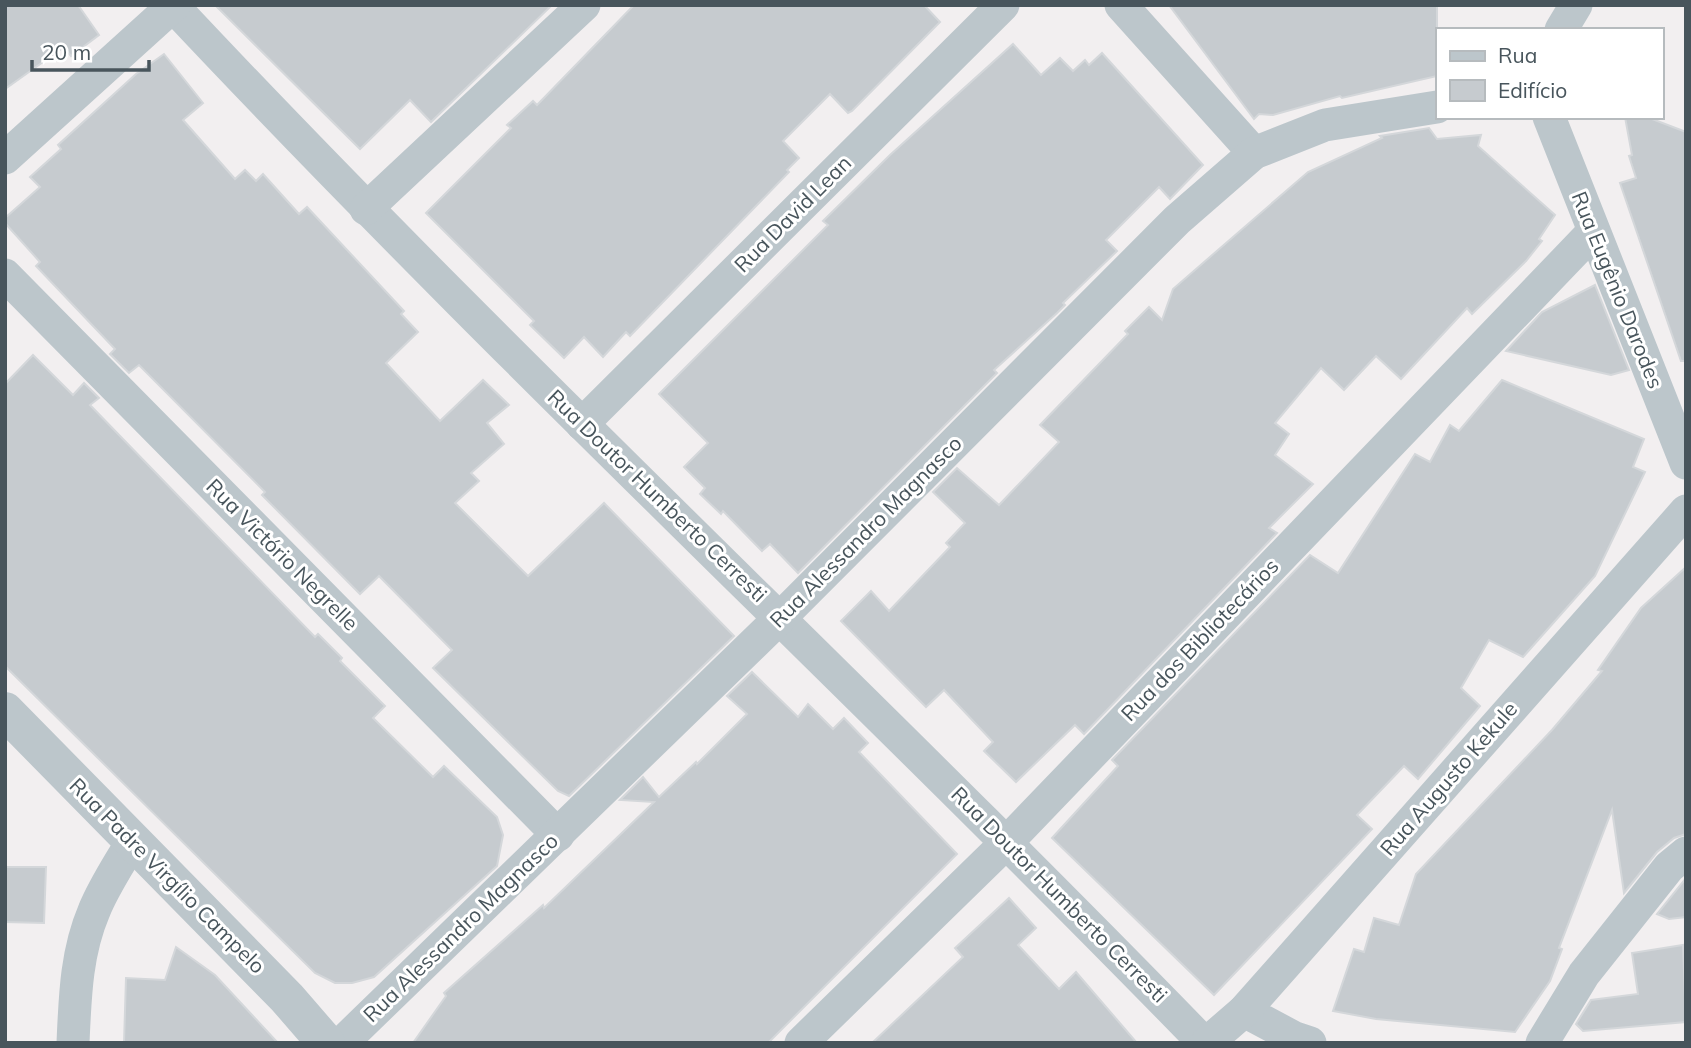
<svg xmlns="http://www.w3.org/2000/svg" width="1691" height="1048" viewBox="0 0 1691 1048" font-family="Mulish,sans-serif">
	<style>
		.building { fill: #c6cbcf; stroke: #d4d7da; stroke-width: 2 }
		.lines { fill: none; stroke-linecap: round; stroke-linejoin: round }
		.minor { stroke: #bcc6cb; stroke-width: 33 }
		.tertiary { stroke: #bcc6cb; stroke-width: 38 }
		.labels { text-anchor: middle; stroke-width: 6; stroke-linejoin: round; paint-order: stroke }
		.street-label { font-size: 21px; fill: #48555c; stroke: #fff }
	</style>
	<rect width="100%" height="100%" fill="#f2eff0"/>
	<g class="building">
		<path d="M 5,5 L 78,5 L 99,35 L 71,56 L 64,47 L 5,89 Z"/>
		<path d="M 215,5 L 552,5 L 431,122 L 410,100 L 360,149 Z"/>
		<path d="M 634,5 L 924,5 L 940,22 L 852,111 L 848,113 L 830,94 L 783,141 L 799,158 L 787,170 L 789,172 L 630,336 L 626,332 L 603,357 L 584,337 L 564,358 L 530,325 L 534,321 L 426,213 L 511,128 L 507,125 L 533,101 L 537,105 Z"/>
		<path d="M 1169,5 L 1437,5 L 1437,76 L 1342,98 L 1340,96 L 1273,115 L 1259,114 L 1254,119 Z"/>
		<path d="M 1013,44 L 1041,75 L 1060,58 L 1073,71 L 1085,60 L 1089,65 L 1102,53 L 1203,165 L 1170,199 L 1159,187 L 1106,240 L 1117,251 L 1063,303 L 1065,305 L 1057,313 L 994,370 L 997,373 L 798,573 L 770,544 L 762,551 L 723,511 L 721,514 L 700,494 L 705,488 L 684,467 L 708,443 L 659,394 L 828,225 L 823,221 L 890,155 Z"/>
		<path d="M 164,54 L 203,103 L 183,120 L 235,179 L 245,170 L 256,181 L 263,174 L 299,214 L 307,207 L 404,311 L 401,314 L 418,332 L 386,363 L 440,421 L 483,380 L 509,405 L 487,423 L 504,444 L 471,473 L 479,481 L 455,503 L 528,576 L 604,503 L 734,636 L 569,796 L 558,791 L 433,668 L 452,650 L 379,576 L 360,594 L 262,495 L 265,492 L 139,365 L 129,373 L 110,354 L 115,349 L 36,266 L 40,262 L 5,223 L 5,218 L 40,187 L 30,177 L 61,149 L 58,145 L 136,74 Z"/>
		<path d="M 1625,117 L 1647,117 L 1686,132 L 1686,361 L 1681,361 L 1620,183 L 1636,178 L 1629,156 L 1632,155 Z"/>
		<path d="M 1429,128 L 1437,139 L 1481,135 L 1478,146 L 1555,215 L 1539,239 L 1542,241 L 1526,261 L 1472,314 L 1467,308 L 1401,379 L 1376,356 L 1344,390 L 1321,368 L 1275,423 L 1289,434 L 1275,455 L 1313,484 L 1269,528 L 1277,533 L 1084,734 L 1075,725 L 1016,782 L 984,751 L 993,742 L 944,690 L 926,707 L 841,621 L 871,591 L 889,611 L 950,547 L 946,543 L 965,523 L 933,492 L 957,468 L 999,505 L 1059,442 L 1040,425 L 1128,334 L 1125,331 L 1149,307 L 1162,320 L 1173,289 L 1308,172 L 1382,138 L 1380,136 Z"/>
		<path d="M 1595,285 L 1629,370 L 1611,375 L 1506,351 L 1542,312 Z"/>
		<path d="M 33,355 L 73,395 L 84,383 L 99,398 L 90,405 L 315,637 L 318,634 L 342,658 L 340,661 L 385,706 L 373,718 L 433,777 L 444,766 L 497,817 L 503,835 L 497,866 L 374,977 L 352,983 L 335,983 L 315,973 L 5,666 L 5,384 Z"/>
		<path d="M 1502,380 L 1644,439 L 1633,467 L 1645,472 L 1595,576 L 1523,657 L 1489,640 L 1461,688 L 1480,706 L 1418,779 L 1404,766 L 1357,815 L 1372,829 L 1214,995 L 1052,838 L 1118,766 L 1112,760 L 1310,555 L 1338,573 L 1415,454 L 1430,462 L 1450,425 L 1459,431 Z"/>
		<path d="M 1686,567 L 1686,834 L 1674,838 L 1657,852 L 1624,893 L 1612,810 L 1559,948 L 1562,949 L 1550,981 L 1515,1032 L 1376,1019 L 1333,1011 L 1354,949 L 1364,952 L 1374,918 L 1399,925 L 1416,874 L 1552,730 L 1602,671 L 1598,670 L 1641,608 Z"/>
		<path d="M 752,672 L 798,717 L 808,704 L 833,729 L 844,718 L 868,743 L 859,752 L 957,854 L 768,1043 L 413,1043 L 446,996 L 444,993 L 543,905 L 544,908 L 654,802 L 620,800 L 643,777 L 659,797 L 696,762 L 697,764 L 747,714 L 727,696 Z"/>
		<path d="M 5,867 L 46,867 L 44,923 L 5,922 Z"/>
		<path d="M 1686,878 L 1686,917 L 1669,919 L 1657,914 Z"/>
		<path d="M 1009,898 L 1036,928 L 1018,945 L 1059,989 L 1076,972 L 1137,1043 L 872,1043 L 963,957 L 955,948 Z"/>
		<path d="M 1683,945 L 1686,1022 L 1583,1031 L 1576,1024 L 1591,1000 L 1638,994 L 1632,953 Z"/>
		<path d="M 176,947 L 215,975 L 278,1043 L 124,1043 L 126,978 L 165,980 Z"/>
	</g>
	<g class="lines">
		<g class="minor">
			<path d="M 172,5 C 506,361 864,693 1204,1043"/>
			<path d="M 1121,5 L 1254,153"/>
			<path d="M 1561,30 L 1576,5"/>
			<path d="M 1549,117 L 1686,463"/>
			<path d="M 5,158 L 174,5"/>
			<path d="M 366,209 L 584,5"/>
			<path d="M 5,275 L 558,835"/>
			<path d="M 582,424 L 1003,5"/>
			<path d="M 1244,1011 L 1295,1038 L 1310,1043"/>
			<path d="M 73,1043 C 75,998 76,953 94,911 C 104,886 120,863 133,840"/>
			<path d="M 342,1043 L 781,617 L 1177,220 L 1254,153 L 1325,125 L 1437,107"/>
			<path d="M 801,1043 L 1008,841 L 1593,232"/>
			<path d="M 1207,1043 L 1244,1011 L 1686,511"/>
			<path d="M 1542,1043 L 1584,974 L 1669,867 L 1686,853"/>
		</g>
		<path class="tertiary" d="M 5,711 L 287,998 L 326,1043"/>
	</g>
	<g class="labels">
		<g class="street-label">
			<text transform="translate(793 214) rotate(-45)" y="7">Rua David Lean</text>
			<text transform="translate(1617 290) rotate(68)" y="7">Rua Eugênio Darodes</text>
			<text transform="translate(657 496) rotate(44)" y="7">Rua Doutor Humberto Cerresti</text>
			<text transform="translate(866 532) rotate(-45)" y="7">Rua Alessandro Magnasco</text>
			<text transform="translate(282 555) rotate(45)" y="7">Rua Victório Negrelle</text>
			<text transform="translate(1200 640) rotate(-46)" y="7">Rua dos Bibliotecários</text>
			<text transform="translate(1449 779) rotate(-49)" y="7">Rua Augusto Kekule</text>
			<text transform="translate(167 876) rotate(45)" y="7">Rua Padre Virgílio Campelo</text>
			<text transform="translate(1059 895) rotate(45)" y="7">Rua Doutor Humberto Cerresti</text>
			<text transform="translate(461 928) rotate(-44)" y="7">Rua Alessandro Magnasco</text>
		</g>
	</g>
	<rect width="1691" height="1048" fill="none" stroke="#48555c" stroke-width="14"/>
	<rect x="1436" y="28" width="228" height="91" fill="#ffffff" stroke="#b6bbbe" stroke-width="2"/>
	<rect x="1450" y="51" width="35" height="10" fill="#bcc6cb" stroke="#b6bbbe" stroke-width="2"/>
	<text x="1498" y="63" font-size="21" fill="#48555c">Rua</text>
	<rect x="1450" y="80" width="35" height="21" fill="#c6cbcf" stroke="#b6bbbe" stroke-width="2"/>
	<text x="1498" y="98" font-size="21" fill="#48555c">Edifício</text>
	<path d="M32 60v10h117v-10" fill="none" stroke="#48555c" stroke-width="3.5"/>
	<text x="42" y="60" font-size="21" fill="#48555c" stroke="#ffffff" stroke-width="5" paint-order="stroke">20 m</text>
</svg>
